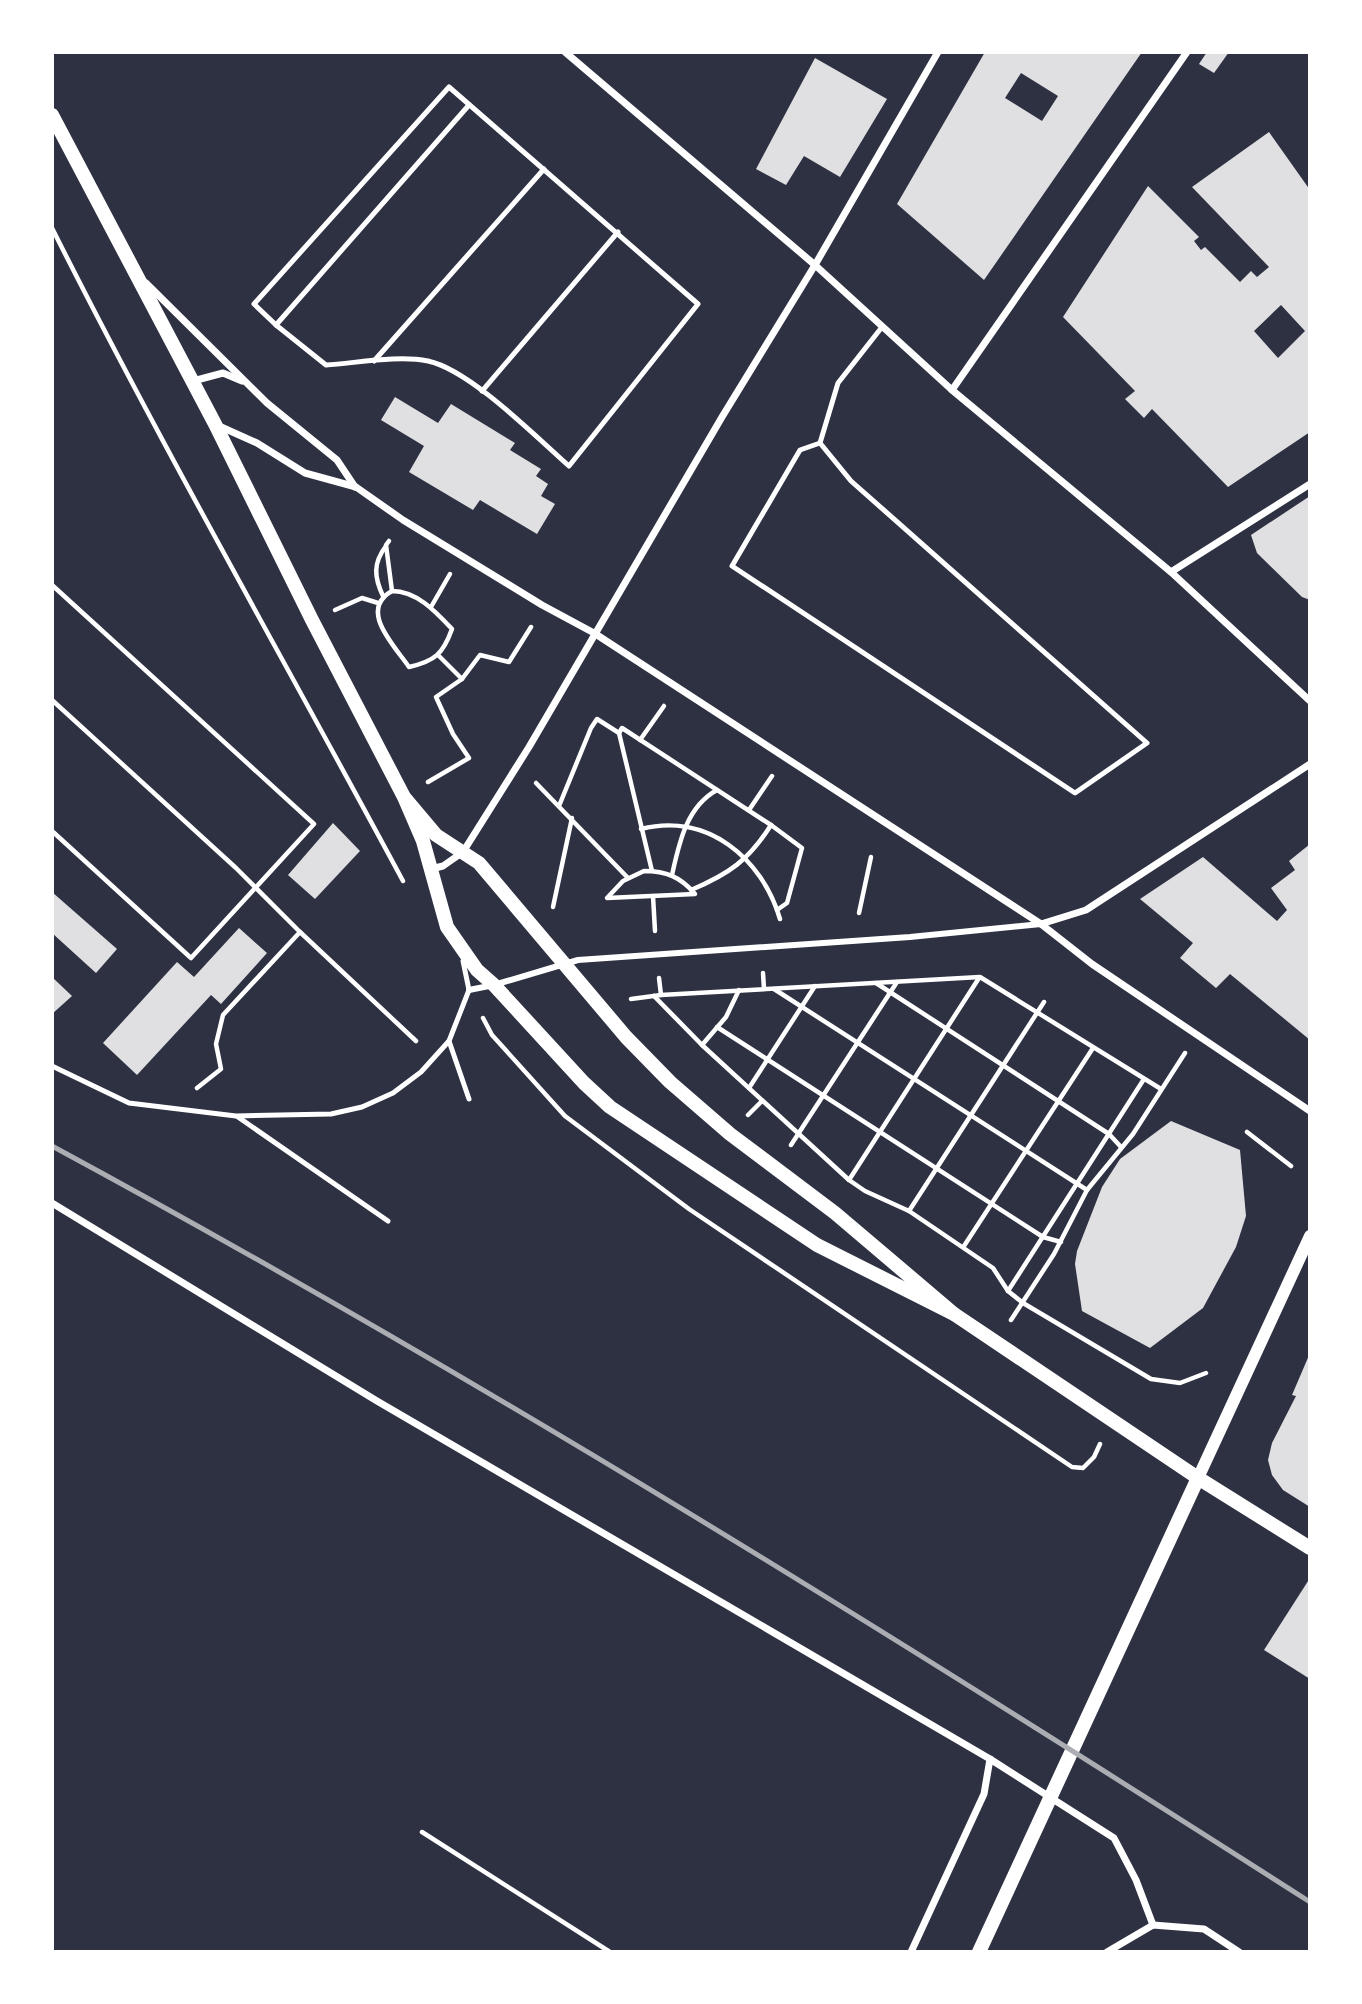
<svg xmlns="http://www.w3.org/2000/svg" width="1362" height="2004" viewBox="0 0 1362 2004" font-family="Barlow,sans-serif">
	<style>
		.building { fill: #e0e0e3; fill-rule: evenodd }
		.lines { fill: none; stroke-linecap: round; stroke-linejoin: round }
		.path { stroke: #fff; stroke-width: 4.5 }
		.service { stroke: #fff; stroke-width: 5 }
		.pedestrian { stroke: #fff; stroke-width: 6 }
		.minor { stroke: #fff; stroke-width: 7 }
		.tertiary { stroke: #fff; stroke-width: 12 }
		.secondary { stroke: #fff; stroke-width: 14 }
		.rail { stroke: #abadb3; stroke-width: 5 }
	</style>
	<rect width="100%" height="100%" fill="#2d3142"/>
	<g class="building">
		<path d="M 985,52 L 1142,52 L 984,280 L 897,204 ZM 1021,73 L 1058,96 L 1042,121 L 1005,98 Z"/>
		<path d="M 1207,52 L 1229,52 L 1214,73 L 1199,64 Z"/>
		<path d="M 815,58 L 887,99 L 840,177 L 804,156 L 786,185 L 756,169 Z"/>
		<path d="M 1269,132 L 1310,190 L 1310,432 L 1228,487 L 1152,409 L 1144,418 L 1125,399 L 1135,391 L 1063,317 L 1148,186 L 1199,237 L 1194,241 L 1201,250 L 1205,247 L 1240,282 L 1251,271 L 1257,277 L 1269,267 L 1192,187 ZM 1281,305 L 1305,331 L 1278,358 L 1254,331 Z"/>
		<path d="M 395,397 L 438,423 L 451,404 L 515,443 L 510,450 L 541,469 L 536,476 L 548,484 L 541,496 L 555,504 L 537,534 L 480,500 L 473,510 L 409,472 L 424,446 L 381,420 Z"/>
		<path d="M 1310,496 L 1310,600 L 1302,597 L 1257,553 L 1251,535 Z"/>
		<path d="M 333,823 L 360,851 L 315,899 L 288,875 Z"/>
		<path d="M 1310,844 L 1310,1040 L 1230,974 L 1216,988 L 1180,958 L 1193,943 L 1140,899 L 1203,857 L 1277,921 L 1287,910 L 1271,888 L 1295,870 L 1289,861 Z"/>
		<path d="M 52,892 L 117,949 L 96,973 L 52,933 Z"/>
		<path d="M 239,928 L 267,953 L 221,1004 L 211,995 L 137,1075 L 103,1043 L 177,962 L 194,977 Z"/>
		<path d="M 52,977 L 72,996 L 52,1014 Z"/>
		<path d="M 1171,1121 L 1240,1150 L 1246,1216 L 1236,1247 L 1203,1308 L 1150,1348 L 1082,1311 L 1075,1264 L 1077,1251 L 1102,1187 L 1120,1159 Z"/>
		<path d="M 1310,1353 L 1310,1507 L 1283,1490 L 1272,1475 L 1268,1460 L 1272,1443 L 1296,1396 L 1292,1395 Z"/>
		<path d="M 1310,1578 L 1310,1679 L 1264,1650 Z"/>
	</g>
	<g class="lines">
		<g class="path">
			<path d="M 52,228 C 163,449 286,663 403,881"/>
			<path d="M 389,541 L 386,545 L 392,591"/>
			<path d="M 52,585 L 314,824 L 191,958 L 52,831"/>
			<path d="M 392,591 C 417,591 436,612 452,629 C 443,654 435,661 409,667 C 394,645 358,610 392,591 Z"/>
			<path d="M 383,596 C 374,577 373,563 386,546"/>
			<path d="M 431,607 L 450,574"/>
			<path d="M 335,610 L 362,598 L 378,603"/>
			<path d="M 438,655 L 462,679"/>
			<path d="M 52,700 L 236,868 L 300,932 L 223,1015 L 216,1044 L 221,1069 L 197,1088"/>
			<path d="M 619,733 L 622,728 L 771,825 L 802,848 L 787,903 L 777,910"/>
			<path d="M 640,740 L 664,706"/>
			<path d="M 428,782 L 469,758 L 453,734 L 436,697 L 462,679 L 480,655 L 509,662 L 531,627"/>
			<path d="M 536,783 L 628,878"/>
			<path d="M 559,806 L 591,728 L 597,719 L 619,733 L 652,871"/>
			<path d="M 749,810 L 772,776"/>
			<path d="M 641,829 C 707,812 762,858 780,919"/>
			<path d="M 644,871 C 666,871 681,877 695,894 L 607,898 L 623,881 Z"/>
			<path d="M 672,875 C 679,844 686,807 717,790"/>
			<path d="M 691,890 C 729,874 749,860 771,825"/>
			<path d="M 653,896 L 655,931"/>
			<path d="M 553,907 L 572,818"/>
			<path d="M 859,913 L 871,857"/>
			<path d="M 300,932 L 416,1041"/>
			<path d="M 763,973 L 764,989"/>
			<path d="M 659,978 L 661,995"/>
			<path d="M 876,983 L 1109,1134 L 1121,1147"/>
			<path d="M 774,989 L 1087,1190"/>
			<path d="M 654,996 L 702,1045 L 849,1180 L 865,1191 L 909,1211 L 1044,1002"/>
			<path d="M 631,999 L 661,995 L 980,977 L 1161,1089"/>
			<path d="M 483,1018 L 492,1035 L 565,1116 L 689,1209 L 1072,1467 L 1083,1468 L 1094,1457 L 1100,1444"/>
			<path d="M 717,1027 L 1043,1237 L 1061,1242"/>
			<path d="M 702,1045 L 726,1017 L 739,990"/>
			<path d="M 749,1088 L 815,986"/>
			<path d="M 748,1115 L 762,1101"/>
			<path d="M 1247,1132 L 1291,1166"/>
			<path d="M 791,1145 L 897,982"/>
			<path d="M 849,1180 L 979,978"/>
			<path d="M 909,1211 L 993,1268 L 1008,1291 L 1023,1303 L 1151,1379 L 1180,1383 L 1206,1373"/>
			<path d="M 964,1246 L 1093,1048"/>
			<path d="M 1008,1291 L 1144,1079"/>
			<path d="M 1011,1320 L 1054,1254 L 1087,1190 L 1133,1134 L 1185,1053"/>
			<path d="M 422,1832 L 610,1952"/>
		</g>
		<g class="service">
			<path d="M 449,87 L 698,304 L 569,466 C 535,436 470,370 428,361 C 398,355 357,363 326,365 L 276,325 L 254,304 Z"/>
			<path d="M 276,325 L 469,105"/>
			<path d="M 374,361 L 544,169"/>
			<path d="M 482,391 L 618,232"/>
			<path d="M 820,443 L 800,450 L 732,566 L 1075,793 L 1147,743 L 851,481 L 820,443 L 838,383 L 882,327"/>
			<path d="M 449,1041 L 469,1099"/>
			<path d="M 52,1066 L 129,1103 L 236,1116 L 331,1114 L 362,1107 L 393,1093 L 421,1072 L 449,1041 L 469,990 L 463,961"/>
			<path d="M 238,1117 L 388,1221"/>
		</g>
		<path class="pedestrian" d="M 469,990 L 494,985 L 578,960 L 910,937 L 1041,924"/>
		<g class="minor">
			<path d="M 565,52 L 815,265 L 952,390 L 1171,572 L 1310,701"/>
			<path d="M 146,283 L 267,403 L 337,460 L 355,487"/>
			<path d="M 193,381 L 223,373 L 242,381"/>
			<path d="M 952,390 L 1187,52"/>
			<path d="M 219,426 L 257,443 L 305,473 L 356,487 L 403,520 L 542,605 L 594,633 L 1041,924 L 1092,964 L 1310,1111"/>
			<path d="M 1171,572 L 1310,484"/>
			<path d="M 431,869 L 443,866 L 463,852 L 529,747 L 722,417 L 815,265 L 938,52"/>
			<path d="M 1041,924 L 1086,910 L 1310,764"/>
			<path d="M 52,1203 L 377,1401 L 990,1759 L 1114,1838 L 1136,1880 L 1153,1925"/>
			<path d="M 911,1952 L 984,1794 L 990,1759"/>
			<path d="M 1107,1952 L 1153,1925 L 1204,1929 L 1239,1952"/>
		</g>
		<path class="tertiary" d="M 1198,1478 L 1310,1236"/>
		<g class="secondary">
			<path d="M 52,115 L 215,424 L 312,620 L 404,797 L 423,841 L 447,927 L 477,970 L 494,985 L 584,1083 L 610,1107 L 817,1245 L 954,1314 L 835,1213 L 730,1134 L 670,1082 L 626,1037 L 479,863 L 436,835 L 404,797"/>
			<path d="M 954,1314 L 1198,1478 L 1310,1548"/>
			<path d="M 979,1952 L 1198,1478"/>
		</g>
		<path class="rail" d="M 52,1146 C 483,1379 897,1638 1310,1902"/>
	</g>
	<rect width="1362" height="2004" fill="none" stroke="#ffffff" stroke-width="108"/>
</svg>
